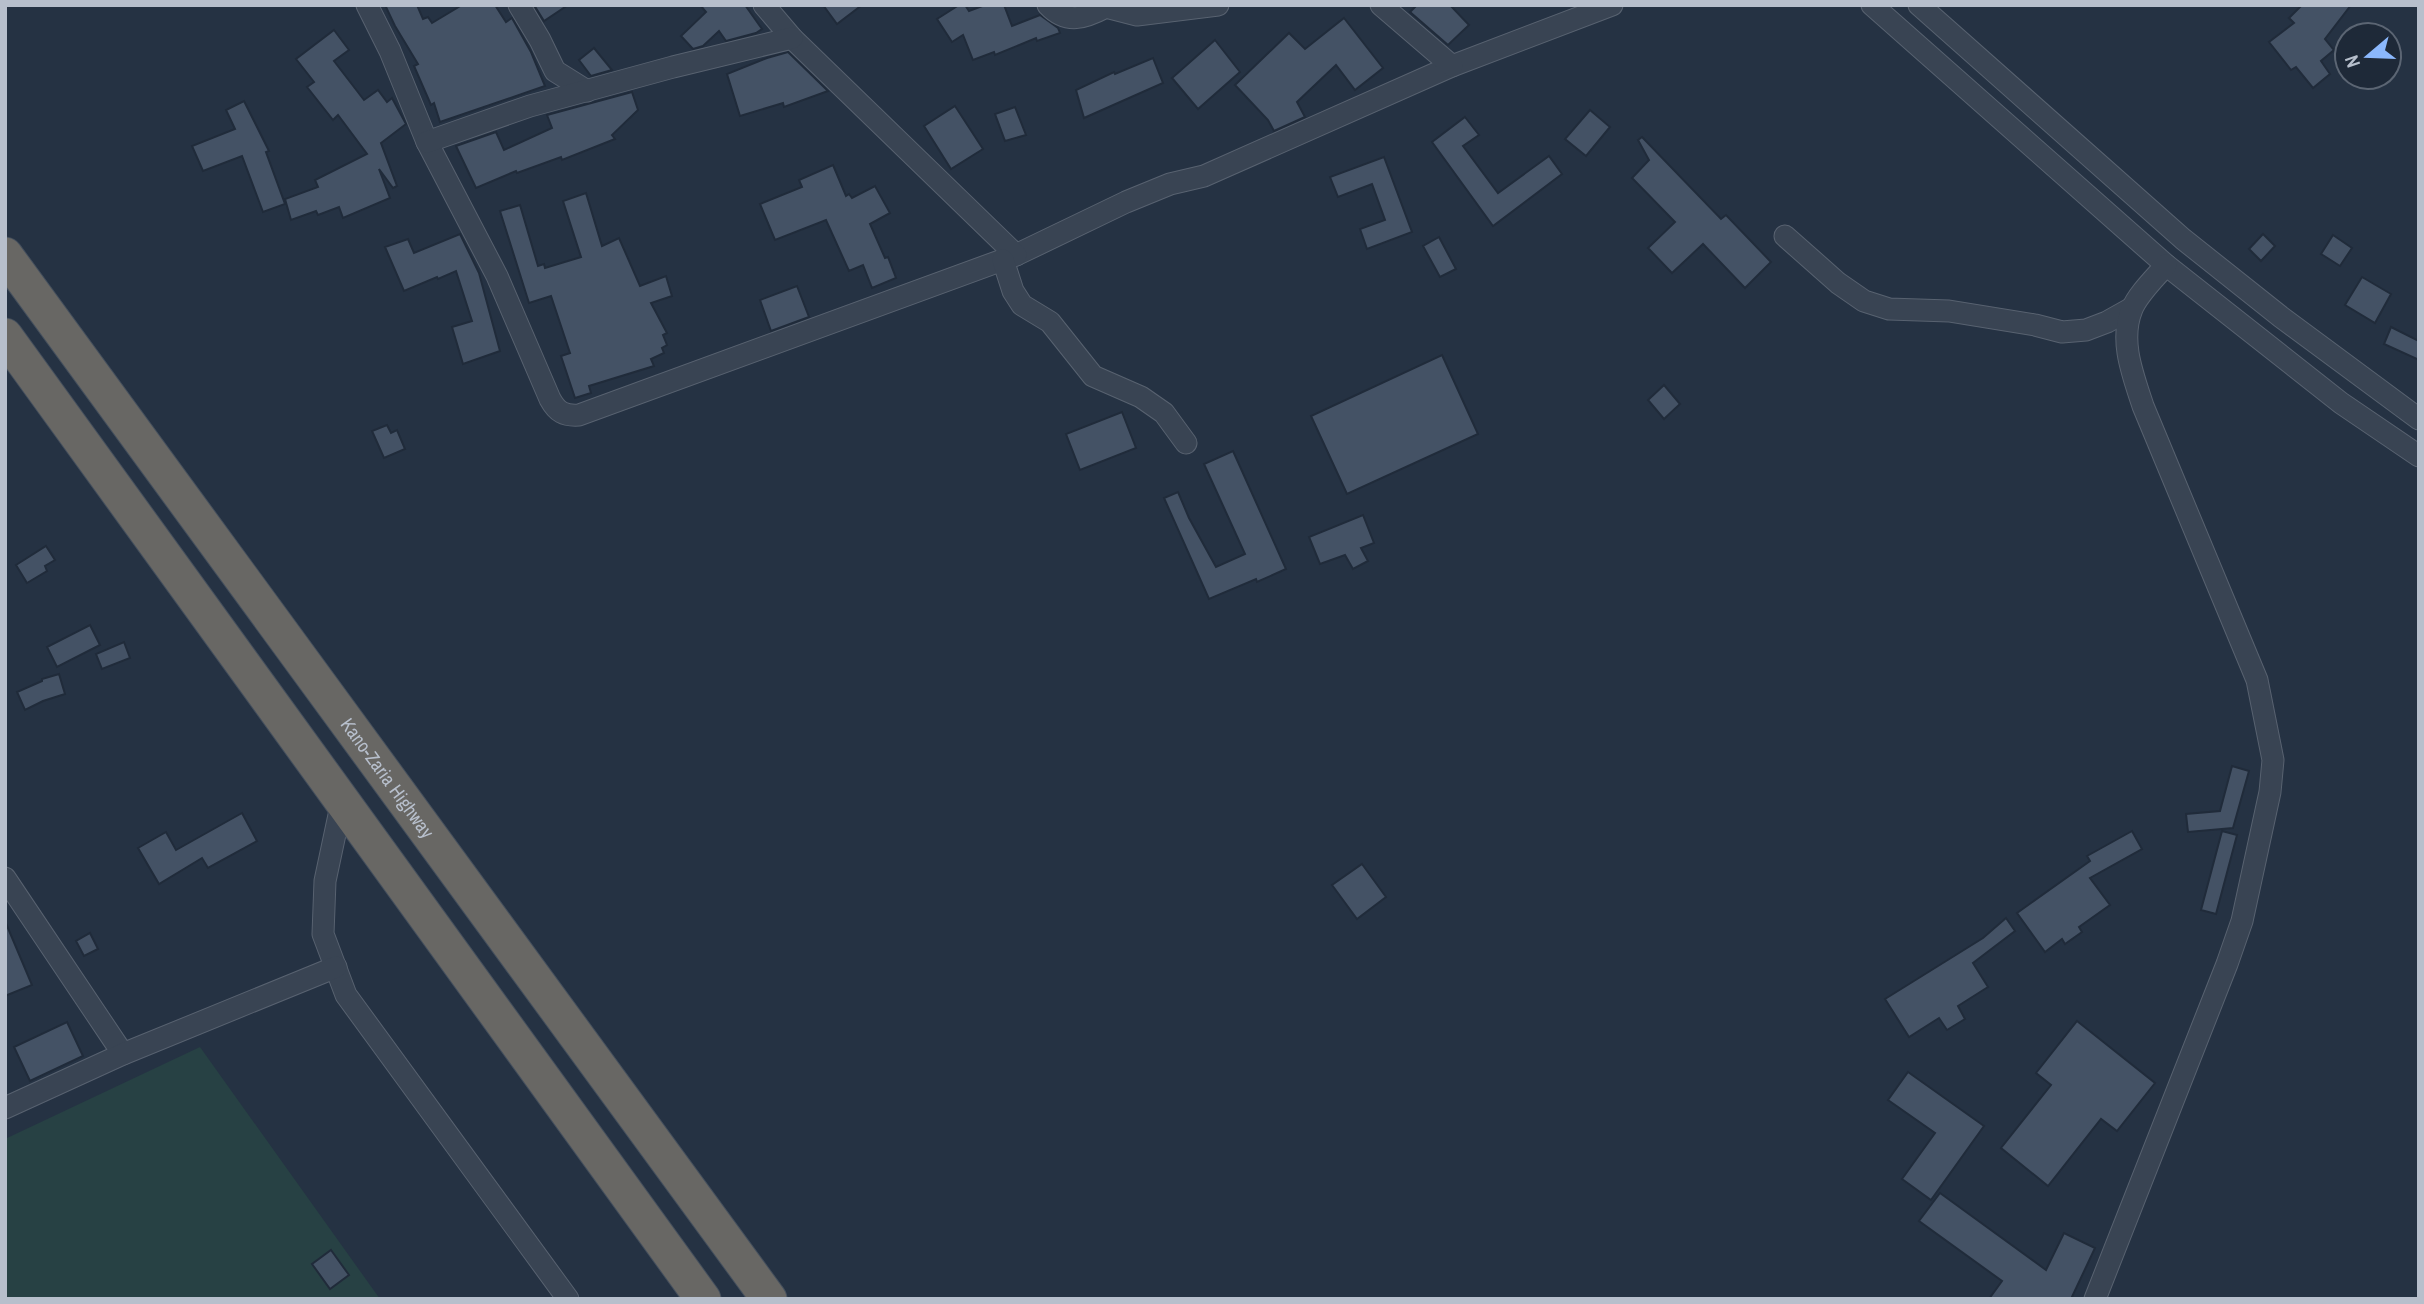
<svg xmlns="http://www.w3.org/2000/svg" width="2424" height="1304" viewBox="0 0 2424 1304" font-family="'Archivo Narrow',sans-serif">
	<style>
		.green { fill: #274144 }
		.building { fill: #445265; stroke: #202b3a; stroke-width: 2 }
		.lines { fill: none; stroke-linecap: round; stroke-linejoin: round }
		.minor-casing { stroke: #586270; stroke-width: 23 }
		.trunk-casing { stroke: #444f5d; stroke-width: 37 }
		.minor { stroke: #394453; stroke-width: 21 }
		.trunk { stroke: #686764; stroke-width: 35 }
		.labels { text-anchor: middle; stroke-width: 6; stroke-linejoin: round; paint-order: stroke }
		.street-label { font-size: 19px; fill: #b7bfcc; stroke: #1e2938 }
	</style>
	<rect width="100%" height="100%" fill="#253243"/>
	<path class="green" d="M 200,1047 L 380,1299 L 5,1299 L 5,1139 Z"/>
	<g class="building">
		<path d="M 385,5 L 417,5 L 423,19 L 428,17 L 432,23 L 462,5 L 495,5 L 506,22 L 512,18 L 531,52 L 545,86 L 440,122 L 434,103 L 431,105 L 414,66 L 418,64 L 395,26 Z"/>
		<path d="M 534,5 L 568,5 L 544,21 Z"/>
		<path d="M 700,5 L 745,5 L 762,29 L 756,33 L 726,41 L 719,31 L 703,46 L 693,49 L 681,36 L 706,12 Z"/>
		<path d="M 823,5 L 862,5 L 837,24 Z"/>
		<path d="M 959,5 L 965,5 L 969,11 L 985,5 L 1004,5 L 1012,26 L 1040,15 L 1058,28 L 1060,33 L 1037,41 L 1036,38 L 995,55 L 994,52 L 973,60 L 963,35 L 952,42 L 937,19 Z"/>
		<path d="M 1417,5 L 1450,5 L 1469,25 L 1448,45 L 1410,12 Z"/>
		<path d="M 2302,5 L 2351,5 L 2325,39 L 2334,50 L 2321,61 L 2330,74 L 2313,88 L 2296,67 L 2291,70 L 2269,42 L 2294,23 L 2289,18 Z"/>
		<path d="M 1344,18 L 1383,68 L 1355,90 L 1336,65 L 1297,102 L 1305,117 L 1274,131 L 1268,120 L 1235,85 L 1289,33 L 1305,49 Z"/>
		<path d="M 334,30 L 349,50 L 334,61 L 364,100 L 378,90 L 387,102 L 392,98 L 406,124 L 381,143 L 397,186 L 393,188 L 379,169 L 390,198 L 343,218 L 339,207 L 318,215 L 316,211 L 291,220 L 285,199 L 318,187 L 315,180 L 367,154 L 338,115 L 333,120 L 307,87 L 314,82 L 296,59 Z"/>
		<path d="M 1215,40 L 1240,72 L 1198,109 L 1172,78 Z"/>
		<path d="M 594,48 L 612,70 L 591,76 L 579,60 Z"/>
		<path d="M 788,52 L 828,91 L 784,107 L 783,103 L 740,116 L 727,74 L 767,58 Z"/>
		<path d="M 1153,58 L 1163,83 L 1084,118 L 1076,90 L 1114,72 L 1115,74 Z"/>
		<path d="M 632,92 L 638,110 L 612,135 L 615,139 L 562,160 L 561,157 L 517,173 L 516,171 L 476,188 L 456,146 L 496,132 L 504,150 L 552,128 L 547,115 Z"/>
		<path d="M 244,101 L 269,151 L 266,152 L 285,204 L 263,212 L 242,156 L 203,171 L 192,146 L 235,129 L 226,110 Z"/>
		<path d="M 955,106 L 983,149 L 951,169 L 924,126 Z"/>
		<path d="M 1015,107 L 1026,135 L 1005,141 L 995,114 Z"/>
		<path d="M 1590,110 L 1610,127 L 1586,156 L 1565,139 Z"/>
		<path d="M 1465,117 L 1479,135 L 1463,146 L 1498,193 L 1549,156 L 1562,174 L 1493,226 L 1432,142 Z"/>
		<path d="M 1642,137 L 1721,219 L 1726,215 L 1771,262 L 1745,288 L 1703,244 L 1672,273 L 1648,248 L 1675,222 L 1632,178 L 1649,160 L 1638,140 Z"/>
		<path d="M 1384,157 L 1412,232 L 1367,249 L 1360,229 L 1385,220 L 1372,184 L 1338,197 L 1330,177 Z"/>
		<path d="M 833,165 L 846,196 L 849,194 L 852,198 L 875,186 L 890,213 L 870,224 L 885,258 L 888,257 L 896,278 L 872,288 L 863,265 L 849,271 L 826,220 L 775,240 L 760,204 L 802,187 L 799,180 Z"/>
		<path d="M 586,193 L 602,246 L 619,238 L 640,286 L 666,276 L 672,296 L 651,303 L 667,333 L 663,335 L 667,345 L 662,348 L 664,353 L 651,359 L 654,366 L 589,386 L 591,393 L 575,398 L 561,356 L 570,353 L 551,296 L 529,303 L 500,211 L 520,205 L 538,266 L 544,264 L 545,268 L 581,257 L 563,201 Z"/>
		<path d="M 460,234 L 479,273 L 500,351 L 463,364 L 452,327 L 472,321 L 456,271 L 438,279 L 437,277 L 404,291 L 385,247 L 408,239 L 414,253 Z"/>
		<path d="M 2263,234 L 2275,246 L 2261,261 L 2249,249 Z"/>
		<path d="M 2333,235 L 2352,248 L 2340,266 L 2321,254 Z"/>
		<path d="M 1439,237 L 1456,269 L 1440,277 L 1423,246 Z"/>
		<path d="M 2362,277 L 2391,294 L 2375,323 L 2345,305 Z"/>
		<path d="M 797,286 L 809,317 L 771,331 L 760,300 Z"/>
		<path d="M 2391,327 L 2419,341 L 2419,360 L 2384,344 Z"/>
		<path d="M 1442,355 L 1478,434 L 1347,494 L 1311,416 Z"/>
		<path d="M 1664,385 L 1680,404 L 1664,419 L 1648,400 Z"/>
		<path d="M 1122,412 L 1136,448 L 1080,470 L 1066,434 Z"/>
		<path d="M 387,425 L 391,433 L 397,430 L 405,449 L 384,458 L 372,431 Z"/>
		<path d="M 1233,451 L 1286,569 L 1257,582 L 1256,579 L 1209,599 L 1164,498 L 1178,492 L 1189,518 L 1216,567 L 1245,554 L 1204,464 Z"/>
		<path d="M 1363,515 L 1374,543 L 1361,548 L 1368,561 L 1353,569 L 1345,555 L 1320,564 L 1309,537 Z"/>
		<path d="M 46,546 L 55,560 L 45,566 L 47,571 L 27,583 L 16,565 Z"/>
		<path d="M 90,625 L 100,645 L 57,667 L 47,647 Z"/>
		<path d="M 124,642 L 130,658 L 102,669 L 96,654 Z"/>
		<path d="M 59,674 L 65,694 L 43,701 L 25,710 L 17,692 L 42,681 L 42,679 Z"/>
		<path d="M 2232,766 L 2249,771 L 2233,828 L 2188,832 L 2186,814 L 2220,811 Z"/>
		<path d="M 242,813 L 257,841 L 208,868 L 202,858 L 159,884 L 138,848 L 166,832 L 176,850 Z"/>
		<path d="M 2132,831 L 2142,849 L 2090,878 L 2110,905 L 2079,927 L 2082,932 L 2065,944 L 2062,939 L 2045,952 L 2017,913 L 2090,861 L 2087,856 Z"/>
		<path d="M 2222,831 L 2237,835 L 2216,914 L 2201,910 Z"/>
		<path d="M 1362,864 L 1386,897 L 1357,919 L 1332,885 Z"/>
		<path d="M 2006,918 L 2015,931 L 1973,963 L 1988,987 L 1958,1006 L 1965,1019 L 1947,1030 L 1939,1018 L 1909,1037 L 1885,999 L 1983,938 Z"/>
		<path d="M 5,921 L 32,985 L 5,996 Z"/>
		<path d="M 90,933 L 98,949 L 84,956 L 76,941 Z"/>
		<path d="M 2077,1021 L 2155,1083 L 2117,1131 L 2101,1119 L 2048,1186 L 2001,1148 L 2051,1085 L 2036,1073 Z"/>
		<path d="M 67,1022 L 83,1056 L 30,1081 L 14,1047 Z"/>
		<path d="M 1908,1072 L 1984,1126 L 1931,1200 L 1902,1179 L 1935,1133 L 1888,1100 Z"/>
		<path d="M 1940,1193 L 2046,1270 L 2064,1233 L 2095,1248 L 2071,1299 L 1989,1299 L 2002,1281 L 1919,1221 Z"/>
		<path d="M 331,1250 L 349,1275 L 330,1289 L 312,1264 Z"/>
	</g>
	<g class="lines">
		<g class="minor-casing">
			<g id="minor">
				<path d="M 367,5 L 390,51 L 427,142 L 497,276 L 550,399 C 557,412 564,416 579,415 L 1016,255 L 1126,202 L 1170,184 L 1204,176 L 1452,66 L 1612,5"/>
				<path d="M 519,5 L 540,40 L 555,71 L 587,91"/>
				<path d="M 764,5 L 792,38 L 1016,255"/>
				<path d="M 1048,5 C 1067,25 1085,18 1106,7 L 1137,15 L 1218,5"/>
				<path d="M 1381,5 L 1452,66"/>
				<path d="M 1872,5 L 2166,265 L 2341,403 L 2419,456"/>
				<path d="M 1919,5 L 2183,239 L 2281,317 L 2419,419"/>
				<path d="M 427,142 L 530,106 L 673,67 L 792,38"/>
				<path d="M 1785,236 L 1838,283 L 1864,301 L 1889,309 L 1949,311 L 2035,325 L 2062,332 L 2086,330 L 2107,322 L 2132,308"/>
				<path d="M 1003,260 L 1013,291 L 1022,305 L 1050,322 L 1093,376 L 1141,397 L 1164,413 L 1186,443"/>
				<path d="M 342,801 L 325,881 L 323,934 L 346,995 L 568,1299"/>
				<path d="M 5,878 L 123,1054"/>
				<path d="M 5,1108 L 123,1054 L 336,967"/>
				<path d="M 2095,1299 L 2227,964 L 2242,921 L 2270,792 L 2273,760 L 2257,680 L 2143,406 C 2133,375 2119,341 2132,309 C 2138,294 2155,278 2166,265"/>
			</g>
		</g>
		<g class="trunk-casing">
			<g id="trunk">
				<path id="s1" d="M 5,255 L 769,1299"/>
				<path d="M 5,336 L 703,1299"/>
			</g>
		</g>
		<use href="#minor" class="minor"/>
		<use href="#trunk" class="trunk"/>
	</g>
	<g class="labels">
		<g class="street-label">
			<text dy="7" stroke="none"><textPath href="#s1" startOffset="648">Kano-Zaria Highway</textPath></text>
		</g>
	</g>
	<rect width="2424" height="1304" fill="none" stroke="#b7bfcc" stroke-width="14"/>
	<g transform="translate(2368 56) rotate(251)"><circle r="33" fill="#1e2938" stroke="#5b6573" stroke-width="2"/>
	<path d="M0-5L12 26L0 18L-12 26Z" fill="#8bb8fd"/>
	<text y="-10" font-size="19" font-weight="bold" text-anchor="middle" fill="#b7bfcc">N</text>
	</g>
</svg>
